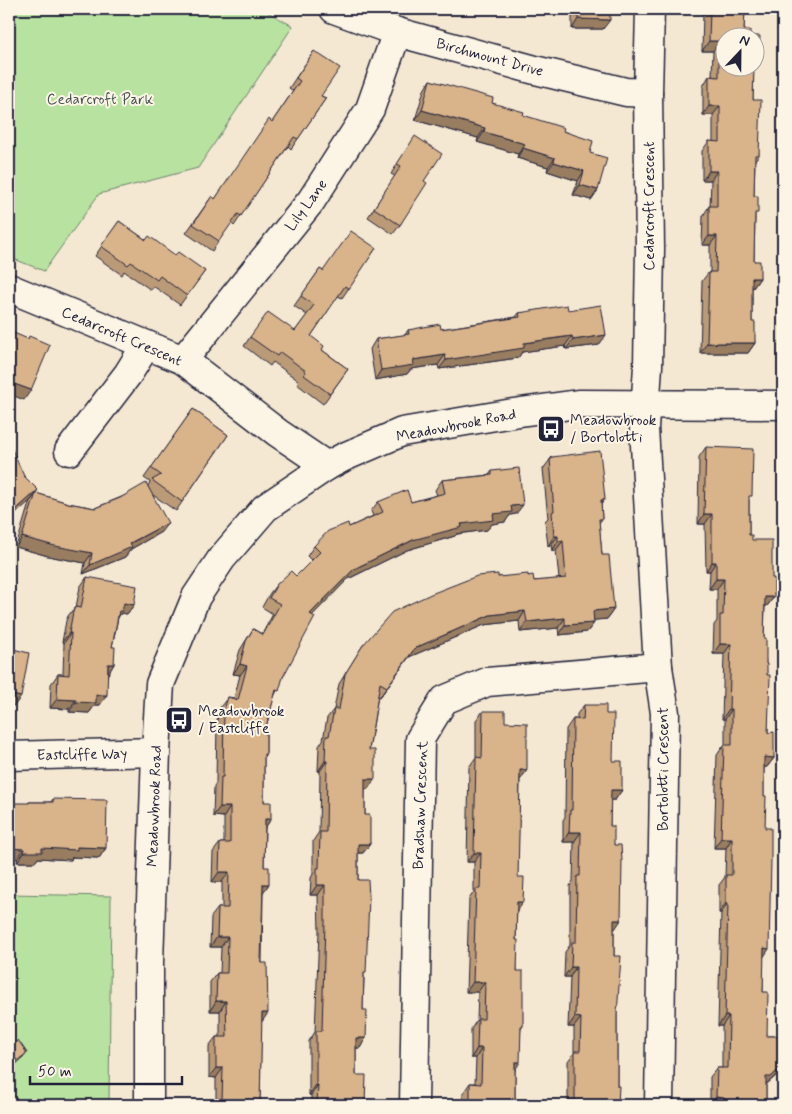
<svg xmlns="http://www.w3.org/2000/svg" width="792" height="1114" viewBox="0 0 792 1114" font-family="Mynerve,sans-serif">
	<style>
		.green { fill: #b7e29f; stroke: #6c826d }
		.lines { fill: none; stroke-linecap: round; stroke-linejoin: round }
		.minor-casing { stroke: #22223b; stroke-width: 31 }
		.minor { stroke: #fcf5e5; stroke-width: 28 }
		.wall { fill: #bb9a77; stroke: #22223b }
		.shaded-wall { fill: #987d61; stroke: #22223b }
		.building { fill: #d9b38a; stroke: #22223b }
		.labels { text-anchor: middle; stroke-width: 4; stroke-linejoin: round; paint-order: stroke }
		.street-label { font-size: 15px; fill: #22223b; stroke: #fcf5e5 }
		.park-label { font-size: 15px; fill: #475254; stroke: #fcf5e5 }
		.poi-label { font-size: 15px; fill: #22223b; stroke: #fcf5e5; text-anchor: start }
	</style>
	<rect width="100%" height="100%" fill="#f5e8d3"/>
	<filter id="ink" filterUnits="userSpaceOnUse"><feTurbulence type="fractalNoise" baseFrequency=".02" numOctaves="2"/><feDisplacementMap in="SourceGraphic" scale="10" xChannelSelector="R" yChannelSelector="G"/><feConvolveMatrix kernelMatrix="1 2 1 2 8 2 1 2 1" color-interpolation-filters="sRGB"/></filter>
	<g filter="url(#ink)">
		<g class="green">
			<path d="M 9,9 L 262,9 L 293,26 L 198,168 L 99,194 L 44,271 L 9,257 Z"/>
			<path d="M 9,894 L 111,896 L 109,1105 L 9,1105 Z"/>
		</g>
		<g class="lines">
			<g class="minor-casing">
				<g id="minor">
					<path d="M 334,9 L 397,32 L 535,70 L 626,92 L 648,93"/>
					<path d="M 650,9 L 648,93 L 650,249 L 648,366 L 644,428 L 658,667 L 665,713 L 659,1105"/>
					<path d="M 9,288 L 183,360 L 278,433 L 327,466"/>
					<path d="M 183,360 L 311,201 L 370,109 L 397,32"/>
					<path d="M 69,451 L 128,374 L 146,345"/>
					<path d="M 9,756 L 156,752"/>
					<path d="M 149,1105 L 149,963 L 156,752 L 160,684 L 196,597 L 222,558 L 265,508 L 327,466 L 344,457 L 402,432 L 513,413 L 578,404 L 783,405"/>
					<path d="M 414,1105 L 420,739 L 444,700 L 487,682 L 658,667"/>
				</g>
			</g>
			<use href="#minor" class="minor"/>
		</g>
		<g class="wall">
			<path d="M 572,9 L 610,9 L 603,29 L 572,29 Z"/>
			<path d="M 700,9 L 745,9 L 744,30 L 750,36 L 754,38 L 753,100 L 759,155 L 755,160 L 754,196 L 755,217 L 754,261 L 760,278 L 753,288 L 752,288 L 752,322 L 755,343 L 748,353 L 700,353 L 702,281 L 709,272 L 710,272 L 710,245 L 702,245 L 703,216 L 709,206 L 710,206 L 711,180 L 702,180 L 702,151 L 709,141 L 713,142 L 713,115 L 703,115 L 703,86 L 709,76 L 712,76 L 713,51 L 702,51 L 703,13 L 700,13 Z"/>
			<path d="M 314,51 L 321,96 L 326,98 L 291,149 L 288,146 L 234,226 L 231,223 L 212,251 L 186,233 L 212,196 L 215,199 L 272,122 L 293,91 L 289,88 Z"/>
			<path d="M 430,80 L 492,103 L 563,131 L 590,153 L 598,190 L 591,200 L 573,195 L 578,181 L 547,171 L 548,167 L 517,158 L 518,154 L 477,142 L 478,138 L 415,120 L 424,90 Z"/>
			<path d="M 409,146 L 424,181 L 400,225 L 393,234 L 368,217 L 395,176 L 391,174 Z"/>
			<path d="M 119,221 L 146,240 L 205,271 L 180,305 L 153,286 L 151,290 L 124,271 L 122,275 L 95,256 Z"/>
			<path d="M 376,248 L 342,298 L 338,296 L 311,336 L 322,350 L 348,369 L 323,404 L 297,384 L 299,381 L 273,362 L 270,366 L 244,346 L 250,337 L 295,331 L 307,315 L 294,306 L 320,269 L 323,271 Z"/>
			<path d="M 568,310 L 599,345 L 566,349 L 565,346 L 550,348 L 522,352 L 518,358 L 439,369 L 438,365 L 411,369 L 407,374 L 375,380 L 370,349 L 376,339 L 405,335 L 408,330 L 441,329 L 516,317 L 519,313 Z"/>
			<path d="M 193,409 L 228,435 L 176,511 L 153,495 L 161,532 L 131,549 L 125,557 L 83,574 L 85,563 L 48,556 L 16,547 L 29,503 L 36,493 L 68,503 L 95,508 L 148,486 L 150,482 L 144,478 Z"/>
			<path d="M 706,447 L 749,500 L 749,535 L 772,578 L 774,597 L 767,606 L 765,606 L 764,638 L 766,664 L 767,675 L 768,733 L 774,758 L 767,767 L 764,767 L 763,992 L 767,1036 L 783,1036 L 783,1066 L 778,1074 L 766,1085 L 766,1105 L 710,1105 L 710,1077 L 717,1068 L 722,1068 L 722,1026 L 718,1026 L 721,913 L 719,913 L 719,885 L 725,877 L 726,848 L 714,848 L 717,755 L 724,745 L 725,745 L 725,719 L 722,719 L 724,654 L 713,654 L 714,625 L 717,621 L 717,589 L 709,589 L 710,571 L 706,571 L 705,524 L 698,524 L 699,457 Z"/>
			<path d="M 552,457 L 601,505 L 602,519 L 599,523 L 602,555 L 614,609 L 607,619 L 594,620 L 594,623 L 587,632 L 559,635 L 558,628 L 520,632 L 519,621 L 484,625 L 409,657 L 380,697 L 378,696 L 369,750 L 368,789 L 365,789 L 365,815 L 370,844 L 363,853 L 358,853 L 358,880 L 364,977 L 363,1010 L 366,1038 L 360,1048 L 356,1048 L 356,1075 L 365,1105 L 311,1105 L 311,1095 L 309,1095 L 309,1041 L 315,1032 L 319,932 L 318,895 L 310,895 L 311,878 L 313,874 L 313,841 L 319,832 L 320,771 L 318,771 L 319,746 L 323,740 L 327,718 L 334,709 L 339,684 L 363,645 L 498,577 L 528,576 L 534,581 L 559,579 L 556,550 L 552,551 L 551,545 L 548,546 L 545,521 L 548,518 L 543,469 Z"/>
			<path d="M 492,471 L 516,514 L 510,515 L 505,522 L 492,524 L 487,530 L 457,534 L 455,536 L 407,550 L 348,579 L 312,615 L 283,677 L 274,697 L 266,727 L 266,754 L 264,756 L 264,802 L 271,819 L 265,828 L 264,867 L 269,884 L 263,892 L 260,1105 L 211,1105 L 214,1100 L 216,1100 L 216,1078 L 209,1077 L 209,1046 L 216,1037 L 220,1037 L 220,1011 L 210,1011 L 210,982 L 217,973 L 220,973 L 221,947 L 210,947 L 211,917 L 218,908 L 222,908 L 222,882 L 212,882 L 213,852 L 220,843 L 224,843 L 224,817 L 213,816 L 214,786 L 216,783 L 217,720 L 221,706 L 228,697 L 234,698 L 240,675 L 233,674 L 240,650 L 253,629 L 262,634 L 273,614 L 262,607 L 270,593 L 277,584 L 296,576 L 312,561 L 307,556 L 314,546 L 349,527 L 373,516 L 371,511 L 378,502 L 411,502 L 437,495 L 435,490 L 442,480 L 489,475 Z"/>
			<path d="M 87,577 L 134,605 L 127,614 L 121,613 L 118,618 L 112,647 L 114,664 L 108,674 L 100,705 L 95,705 L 89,713 L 69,712 L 69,709 L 50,708 L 51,684 L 58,674 L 63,674 L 64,643 L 62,642 L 66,621 L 68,616 L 75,607 L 76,607 L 80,587 Z"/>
			<path d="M 584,705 L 606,714 L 613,761 L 622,790 L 615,800 L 610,800 L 610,826 L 614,845 L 621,920 L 614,929 L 614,956 L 617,1015 L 617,1086 L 618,1105 L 568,1105 L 568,1061 L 574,1053 L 574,1027 L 568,1027 L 570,977 L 564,977 L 565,952 L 570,945 L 570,886 L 573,881 L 574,842 L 563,842 L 563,820 L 565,817 L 566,729 L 573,719 L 577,719 L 577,714 Z"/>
			<path d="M 483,711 L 505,722 L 527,770 L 520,779 L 516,940 L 517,971 L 523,1026 L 521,1029 L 515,1070 L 515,1101 L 520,1105 L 463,1105 L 463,1093 L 470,1083 L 475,1083 L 476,1058 L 471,1058 L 471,1029 L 477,1020 L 478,992 L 466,992 L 469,899 L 474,892 L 474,862 L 467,862 L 469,767 L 476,757 L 476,720 Z"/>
			<path d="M 53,799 L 106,848 L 99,858 L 72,857 L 71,860 L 38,858 L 35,862 L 17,862 L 28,803 L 29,802 L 51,802 Z"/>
		</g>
		<g class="shaded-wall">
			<path d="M 703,9 L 707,9 L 703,13 L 700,13 Z"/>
			<path d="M 578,19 L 610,20 L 603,29 L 572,29 Z"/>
			<path d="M 709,41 L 719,41 L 713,51 L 702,51 Z"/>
			<path d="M 754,53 L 759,53 L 754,60 Z"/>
			<path d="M 709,106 L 720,106 L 713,115 L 703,115 Z"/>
			<path d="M 422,110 L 485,128 L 478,138 L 415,120 Z"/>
			<path d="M 484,132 L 525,144 L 518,154 L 477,142 Z"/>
			<path d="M 523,148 L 555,158 L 548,167 L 517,158 Z"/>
			<path d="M 554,162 L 584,171 L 578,181 L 547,171 Z"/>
			<path d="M 709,171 L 717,171 L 711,180 L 702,180 Z"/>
			<path d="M 580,185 L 598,190 L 591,200 L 573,195 Z"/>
			<path d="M 709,236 L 717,236 L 710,245 L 702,245 Z"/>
			<path d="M 752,278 L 760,278 L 753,288 L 745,288 Z"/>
			<path d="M 606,335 L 599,345 L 566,349 L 573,340 Z"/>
			<path d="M 572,336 L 565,346 L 522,352 L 518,358 L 439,369 L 446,360 L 524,343 Z"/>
			<path d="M 707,343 L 755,343 L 748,353 L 700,353 Z"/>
			<path d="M 445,355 L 438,365 L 411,369 L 407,374 L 375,380 L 381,370 L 413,360 Z"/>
			<path d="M 9,382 L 31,390 L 24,400 L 9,394 Z"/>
			<path d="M 38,490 L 31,500 L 9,520 L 9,516 Z"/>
			<path d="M 605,499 L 598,509 L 601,500 Z"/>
			<path d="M 523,505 L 516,514 L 510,515 L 505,522 L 492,524 L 487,530 L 457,534 L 455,536 L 407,550 L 348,579 L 304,624 L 310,614 L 354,569 L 413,540 L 493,514 L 511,506 Z"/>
			<path d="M 704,514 L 712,514 L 705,524 L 698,524 Z"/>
			<path d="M 168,523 L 161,532 L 131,549 L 125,557 L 83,574 L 90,565 Z"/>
			<path d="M 554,536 L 558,536 L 551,545 L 548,546 Z"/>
			<path d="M 22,537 L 92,553 L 85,563 L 48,556 L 16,547 Z"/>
			<path d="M 558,541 L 563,541 L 556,550 L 552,551 Z"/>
			<path d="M 712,562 L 716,562 L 710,571 L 706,571 Z"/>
			<path d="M 716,579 L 724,579 L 717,589 L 709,589 Z"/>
			<path d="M 765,597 L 774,597 L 767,606 L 758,606 Z"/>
			<path d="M 124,603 L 134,605 L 127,614 L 121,613 L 115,621 L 112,620 Z"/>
			<path d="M 614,609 L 607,619 L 587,621 L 593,611 Z"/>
			<path d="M 525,611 L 519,621 L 484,625 L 409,657 L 380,697 L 415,648 L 490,615 Z"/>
			<path d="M 565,618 L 558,628 L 520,632 L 527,622 Z"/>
			<path d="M 594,623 L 587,632 L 559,635 L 565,625 Z"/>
			<path d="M 69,633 L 71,633 L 64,643 L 62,642 Z"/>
			<path d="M 720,644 L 731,644 L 724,654 L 713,654 Z"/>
			<path d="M 108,664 L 114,664 L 108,674 Z"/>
			<path d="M 240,664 L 247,666 L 240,675 L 233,674 Z"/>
			<path d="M 9,694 L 21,697 L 14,706 L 9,705 Z"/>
			<path d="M 96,695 L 107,695 L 100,705 L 95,705 L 89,713 L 69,712 L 76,702 Z"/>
			<path d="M 57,699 L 76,700 L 69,709 L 50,708 Z"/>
			<path d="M 729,709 L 732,709 L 725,719 L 722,719 Z"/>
			<path d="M 764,757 L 774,758 L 767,767 L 757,767 Z"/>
			<path d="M 325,761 L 327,761 L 320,771 L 318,771 Z"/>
			<path d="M 520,770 L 527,770 L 521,779 L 514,779 Z"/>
			<path d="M 365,779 L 375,779 L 368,789 L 359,789 Z"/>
			<path d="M 611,790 L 622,790 L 615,800 L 604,800 Z"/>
			<path d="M 220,807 L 230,807 L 224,817 L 213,816 Z"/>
			<path d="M 265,819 L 271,819 L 264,829 Z"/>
			<path d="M 569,832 L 581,832 L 574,842 L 563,842 Z"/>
			<path d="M 721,838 L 732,838 L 726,848 L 714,848 Z"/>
			<path d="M 358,844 L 370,844 L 363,853 L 352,853 Z"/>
			<path d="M 77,847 L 106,848 L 99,858 L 72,857 L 71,860 L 38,858 L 35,862 L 17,862 L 24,852 L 42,848 Z"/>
			<path d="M 9,848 L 24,849 L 17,859 L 9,858 Z"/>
			<path d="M 474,853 L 481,853 L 474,862 L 467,862 Z"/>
			<path d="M 219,872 L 229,872 L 222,882 L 212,882 Z"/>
			<path d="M 263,884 L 269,884 L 262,894 Z"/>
			<path d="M 317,885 L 325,885 L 318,895 L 310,895 Z"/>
			<path d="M 517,902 L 523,902 L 516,912 Z"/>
			<path d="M 726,903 L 728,903 L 721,913 L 719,913 Z"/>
			<path d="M 614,920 L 621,920 L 615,929 L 607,929 Z"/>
			<path d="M 217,937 L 228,937 L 221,947 L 210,947 Z"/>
			<path d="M 764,948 L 769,949 L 763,958 Z"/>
			<path d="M 571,967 L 576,967 L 570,977 L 564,977 Z"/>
			<path d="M 473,982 L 485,982 L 478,992 L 466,992 Z"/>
			<path d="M 216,1001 L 226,1001 L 220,1011 L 210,1011 Z"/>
			<path d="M 262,1013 L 268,1013 L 261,1023 Z"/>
			<path d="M 725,1016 L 729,1016 L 722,1026 L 718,1026 Z"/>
			<path d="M 575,1017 L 581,1018 L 574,1027 L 568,1027 Z"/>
			<path d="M 356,1038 L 366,1038 L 360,1048 L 350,1048 Z"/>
			<path d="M 477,1048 L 482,1048 L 476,1058 L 471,1058 Z"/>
			<path d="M 27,1053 L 23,1058 L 15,1065 L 9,1064 L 9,1059 Z"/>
			<path d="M 515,1062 L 520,1062 L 514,1072 Z"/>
			<path d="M 783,1065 L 778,1074 L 764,1086 L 766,1077 Z"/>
			<path d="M 216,1068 L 223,1068 L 216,1078 L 209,1077 Z"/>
			<path d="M 316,1085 L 318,1085 L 311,1095 L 309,1095 Z"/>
			<path d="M 716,1097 L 724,1098 L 719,1105 L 711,1105 Z"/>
		</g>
		<g class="building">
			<path d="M 579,9 L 610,9 L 610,20 L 578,19 Z"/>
			<path d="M 710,9 L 745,9 L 744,30 L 750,30 L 750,36 L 760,36 L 759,53 L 754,53 L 754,38 L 724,38 L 724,68 L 754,68 L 753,100 L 761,100 L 759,155 L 755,155 L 754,196 L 758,196 L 758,213 L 755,213 L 754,261 L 760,261 L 760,278 L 752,278 L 752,322 L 755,322 L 755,343 L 707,343 L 709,272 L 716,272 L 717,236 L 709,236 L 709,206 L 717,206 L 717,171 L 709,171 L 709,141 L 720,142 L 720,106 L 709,106 L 709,76 L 719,77 L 719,41 L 709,41 Z"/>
			<path d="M 314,51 L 340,68 L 321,96 L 326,98 L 298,139 L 294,137 L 241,216 L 238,214 L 219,241 L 193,224 L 212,196 L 215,199 L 269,119 L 272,122 L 300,81 L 296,78 Z"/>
			<path d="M 430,80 L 493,98 L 492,103 L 524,112 L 523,115 L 564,128 L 563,131 L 593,141 L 590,153 L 607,158 L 598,190 L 580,185 L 584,171 L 554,162 L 555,158 L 523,148 L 525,144 L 484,132 L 485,128 L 422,110 Z"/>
			<path d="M 415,136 L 442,154 L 424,181 L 427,183 L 400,225 L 374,208 L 401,166 L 397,164 Z"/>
			<path d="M 119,221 L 146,240 L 149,236 L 175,255 L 178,252 L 205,271 L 187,296 L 160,276 L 157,280 L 131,262 L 128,265 L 101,246 Z"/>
			<path d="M 351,231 L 376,248 L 349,289 L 345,286 L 311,336 L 324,346 L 322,350 L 348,369 L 330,394 L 304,375 L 306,371 L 280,352 L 277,356 L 250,337 L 268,312 L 295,331 L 314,305 L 301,296 L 320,269 L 323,271 Z"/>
			<path d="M 567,305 L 568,310 L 601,305 L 606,335 L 573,340 L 572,336 L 557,338 L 524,343 L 524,348 L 446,360 L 445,355 L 413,360 L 414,365 L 381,370 L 376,339 L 409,334 L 408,330 L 440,324 L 441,329 L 520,317 L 519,313 Z"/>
			<path d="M 9,331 L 28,339 L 29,336 L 50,345 L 31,390 L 9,382 Z"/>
			<path d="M 193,409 L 228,435 L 182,502 L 152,480 L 161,475 L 151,468 Z"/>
			<path d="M 9,413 L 12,413 L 11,436 L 9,436 Z"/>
			<path d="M 9,443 L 24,476 L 38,490 L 9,516 Z"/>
			<path d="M 706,447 L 753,449 L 752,496 L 749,496 L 749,535 L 752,535 L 752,540 L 772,540 L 772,578 L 774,578 L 774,597 L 765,597 L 764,638 L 766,638 L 766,664 L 767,664 L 767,675 L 770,675 L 768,733 L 774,732 L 774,758 L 764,757 L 764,796 L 766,796 L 765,828 L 771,828 L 771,860 L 769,949 L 764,948 L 763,992 L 768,992 L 767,1036 L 783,1036 L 783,1065 L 771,1077 L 766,1077 L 766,1105 L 724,1105 L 724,1098 L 716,1097 L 717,1068 L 728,1068 L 729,1016 L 725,1016 L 728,903 L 726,903 L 726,875 L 732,875 L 732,838 L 721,838 L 724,745 L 732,745 L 732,709 L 729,709 L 731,644 L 720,644 L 720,615 L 723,615 L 724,579 L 716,579 L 716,562 L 712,562 L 712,514 L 704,514 Z"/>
			<path d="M 600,451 L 605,499 L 601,500 L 602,519 L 599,519 L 602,555 L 609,555 L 614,609 L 593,611 L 594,623 L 565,625 L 565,618 L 527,622 L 525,611 L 490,615 L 415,648 L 387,687 L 380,683 L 369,750 L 375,750 L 375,779 L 365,779 L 365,815 L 370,815 L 370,844 L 358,844 L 358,880 L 368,880 L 369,897 L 366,973 L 364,973 L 363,1010 L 367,1010 L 366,1038 L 356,1038 L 356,1075 L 366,1075 L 365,1105 L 317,1105 L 318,1085 L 316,1085 L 316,1031 L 322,1031 L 325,922 L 325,885 L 317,885 L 317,868 L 319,868 L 320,832 L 326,832 L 327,761 L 325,761 L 326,736 L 329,736 L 334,709 L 339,709 L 345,674 L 363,645 L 392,612 L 431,594 L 477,576 L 498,574 L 498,577 L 528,574 L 528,576 L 533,575 L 534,581 L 566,578 L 563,541 L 558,541 L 558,536 L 554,536 L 552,512 L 554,511 L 550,459 L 552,459 L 552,457 Z"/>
			<path d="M 519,468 L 523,505 L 511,506 L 512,512 L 493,514 L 494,520 L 461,524 L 462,527 L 413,540 L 354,569 L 310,614 L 315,617 L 283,677 L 279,691 L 276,690 L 266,727 L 266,754 L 264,754 L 264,802 L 271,802 L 271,819 L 265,819 L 264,867 L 269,867 L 269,884 L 263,884 L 261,963 L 267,963 L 268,1013 L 262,1013 L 260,1105 L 214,1105 L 214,1100 L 222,1100 L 223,1068 L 216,1068 L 216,1037 L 227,1037 L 226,1001 L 216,1001 L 217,973 L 227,973 L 228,937 L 217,937 L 218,908 L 228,908 L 229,872 L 219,872 L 220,843 L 230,843 L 230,807 L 220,807 L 221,777 L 223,777 L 224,710 L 228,697 L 238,700 L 247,666 L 240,664 L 246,641 L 253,629 L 263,635 L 280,604 L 269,598 L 277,584 L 291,571 L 296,576 L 320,552 L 314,546 L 328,531 L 348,523 L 349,527 L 383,512 L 378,502 L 407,490 L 411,502 L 445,493 L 442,480 L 492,475 L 492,471 Z"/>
			<path d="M 146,483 L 168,523 L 130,543 L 132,547 L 90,565 L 92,553 L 55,546 L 22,537 L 36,493 L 68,503 L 95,508 L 120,498 Z"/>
			<path d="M 87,577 L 137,586 L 134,605 L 124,603 L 122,611 L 119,611 L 112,647 L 115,647 L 114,664 L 108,664 L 107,695 L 96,695 L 96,703 L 76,702 L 76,700 L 57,699 L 58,674 L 69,675 L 71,633 L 69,633 L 73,612 L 75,607 L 81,608 Z"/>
			<path d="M 9,648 L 29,653 L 21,697 L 9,694 Z"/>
			<path d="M 584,705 L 606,705 L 606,714 L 614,714 L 613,761 L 622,761 L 622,790 L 611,790 L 610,826 L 614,826 L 614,845 L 621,845 L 622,861 L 621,920 L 614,920 L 614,956 L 621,956 L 617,1015 L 617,1086 L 619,1086 L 618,1105 L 575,1105 L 575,1051 L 580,1051 L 581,1018 L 575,1017 L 576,967 L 571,967 L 572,942 L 576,942 L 577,876 L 580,876 L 581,832 L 569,832 L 570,810 L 572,810 L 573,719 L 583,720 Z"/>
			<path d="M 483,711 L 505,711 L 505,722 L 527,723 L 527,770 L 520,770 L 519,834 L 518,877 L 524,877 L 523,902 L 517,902 L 516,940 L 518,940 L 517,971 L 523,971 L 523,1026 L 521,1026 L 520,1062 L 515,1062 L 515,1101 L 520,1101 L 520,1105 L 470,1105 L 470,1083 L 481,1084 L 482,1048 L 477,1048 L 478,1019 L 484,1019 L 485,982 L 473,982 L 476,889 L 480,889 L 481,853 L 474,853 L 476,757 L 482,758 Z"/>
			<path d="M 53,799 L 107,800 L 106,848 L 77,847 L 77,850 L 42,848 L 42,852 L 24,852 L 24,849 L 9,848 L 9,803 L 29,803 L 29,802 L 53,802 Z"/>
			<path d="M 18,1040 L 27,1053 L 18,1060 L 9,1059 L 9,1048 Z"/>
		</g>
	</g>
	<defs>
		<g id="bus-square" transform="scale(1.4375)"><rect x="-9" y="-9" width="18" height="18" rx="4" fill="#22223b" stroke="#fcf5e5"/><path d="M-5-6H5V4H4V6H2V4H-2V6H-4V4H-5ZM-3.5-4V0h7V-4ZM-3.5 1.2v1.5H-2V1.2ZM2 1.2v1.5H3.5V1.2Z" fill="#fff"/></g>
	</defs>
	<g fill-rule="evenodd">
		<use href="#bus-square" x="551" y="429"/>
		<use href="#bus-square" x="179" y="720"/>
	</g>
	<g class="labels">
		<g class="street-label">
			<text transform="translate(490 57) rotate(15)" y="5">Birchmount Drive</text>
			<text transform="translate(306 205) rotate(-54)" y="5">Lily Lane</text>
			<text transform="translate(649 206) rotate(-90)" y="5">Cedarcroft Crescent</text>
			<text transform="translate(122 336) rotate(23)" y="5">Cedarcroft Crescent</text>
			<text transform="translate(456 425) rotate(-11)" y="5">Meadowbrook Road</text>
			<text transform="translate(82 754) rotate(-1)" y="5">Eastcliffe Way</text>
			<text transform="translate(663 769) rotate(-90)" y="5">Bortolotti Crescent</text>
			<text transform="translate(420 805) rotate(-88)" y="5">Bradshaw Crescent</text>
			<text transform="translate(154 806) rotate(-88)" y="5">Meadowbrook Road</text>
		</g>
		<g class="park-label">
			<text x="100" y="104">Cedarcroft Park</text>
		</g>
		<g class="poi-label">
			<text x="570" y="425">Meadowbrook<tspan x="570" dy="17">/ Bortolotti</tspan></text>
			<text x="198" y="716">Meadowbrook<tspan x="198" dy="17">/ Eastcliffe</tspan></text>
		</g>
	</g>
	<rect width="792" height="1114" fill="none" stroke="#fcf5e5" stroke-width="30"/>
	<rect x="15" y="15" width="762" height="1084" fill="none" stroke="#22223b" stroke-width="2" filter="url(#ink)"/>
	<g transform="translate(740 52) rotate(22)"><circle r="24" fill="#fcf5e5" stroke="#a5a1a1"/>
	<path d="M0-4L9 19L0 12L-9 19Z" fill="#22223b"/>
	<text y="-8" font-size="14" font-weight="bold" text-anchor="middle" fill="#22223b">N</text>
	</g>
	<path d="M30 1076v8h152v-8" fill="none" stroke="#22223b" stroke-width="2.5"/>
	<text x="38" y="1076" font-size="15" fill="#22223b" stroke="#fcf5e5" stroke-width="4" paint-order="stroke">50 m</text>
</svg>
